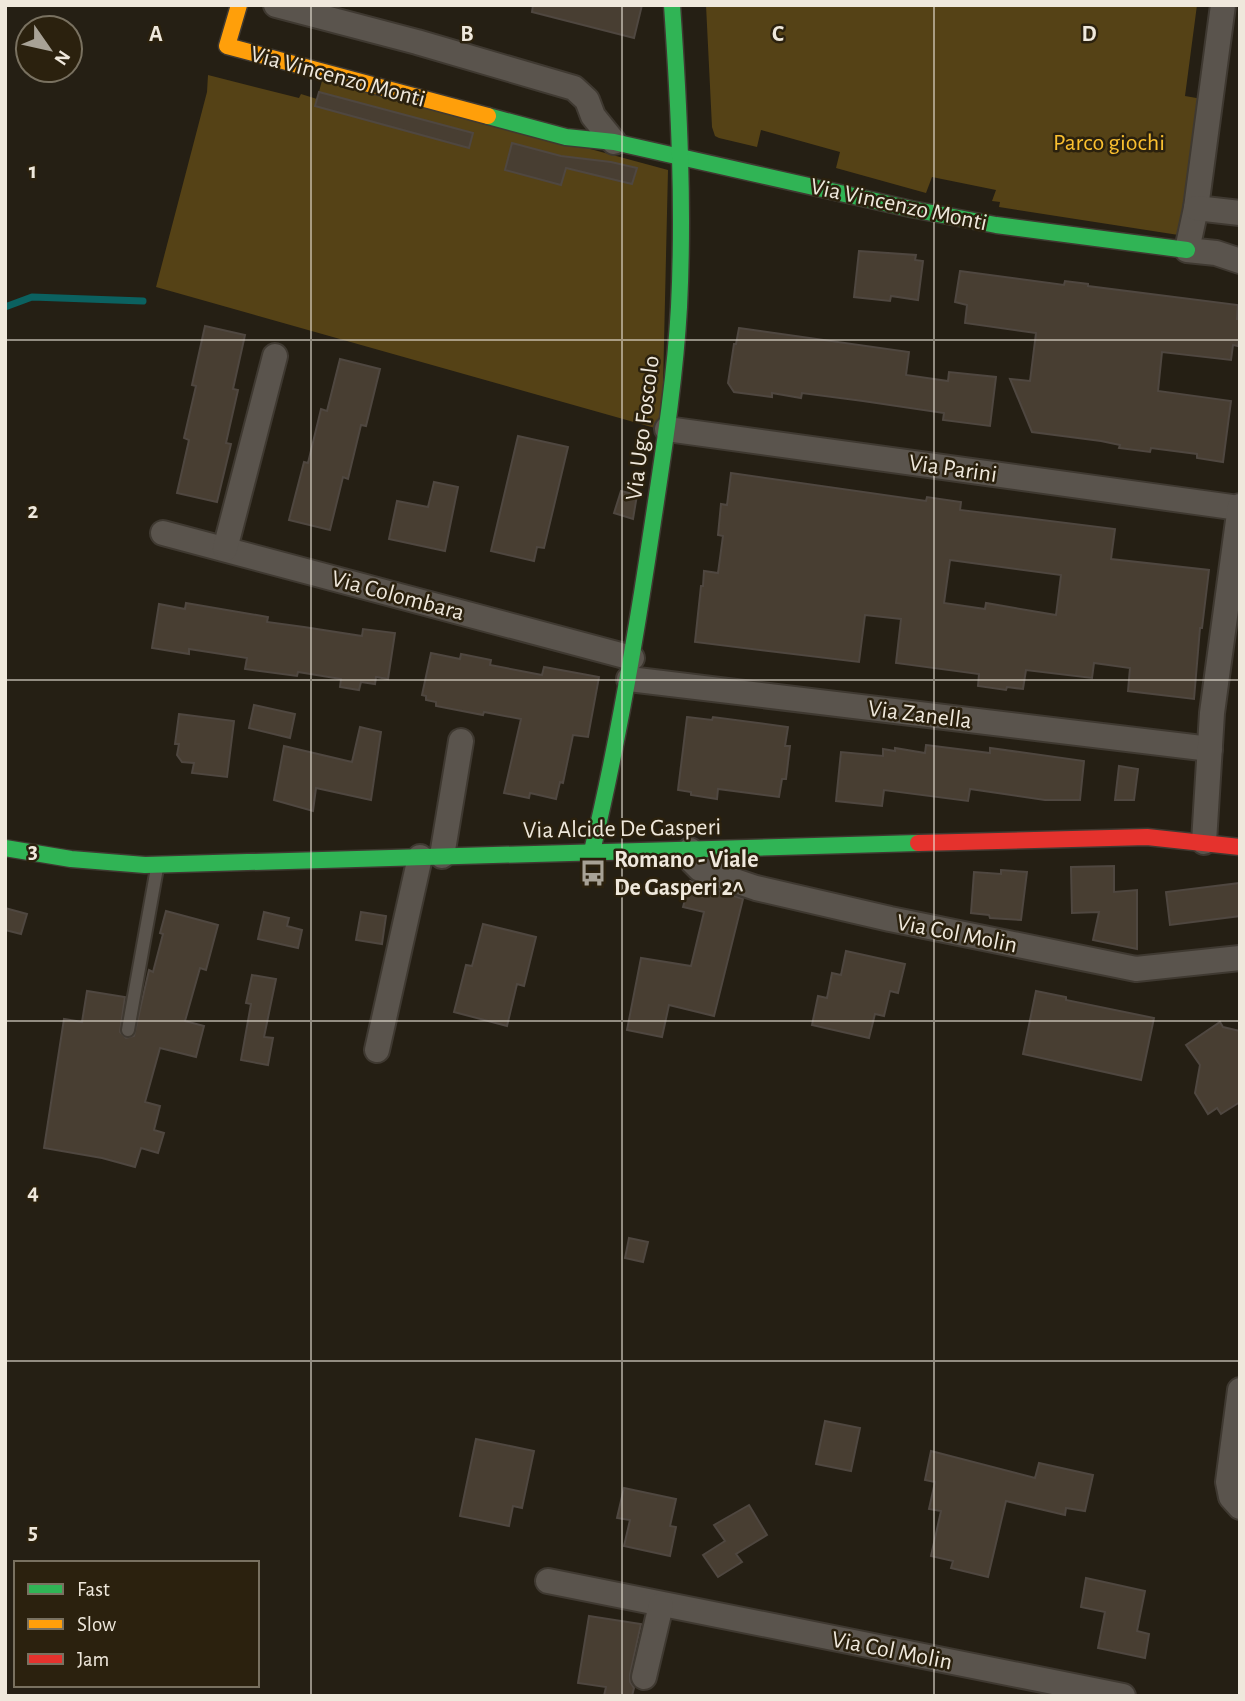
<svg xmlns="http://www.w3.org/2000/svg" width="1245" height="1701" viewBox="0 0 1245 1701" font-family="'Alegreya Sans',sans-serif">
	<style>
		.green { fill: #554216 }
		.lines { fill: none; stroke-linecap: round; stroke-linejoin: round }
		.stream { stroke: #0b6160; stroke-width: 7 }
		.building { fill: #483e32; stroke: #4f4740; stroke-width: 2; fill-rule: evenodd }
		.lane-casing { stroke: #3f3931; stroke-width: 16 }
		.street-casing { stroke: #3f3931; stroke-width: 28 }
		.fast-casing { stroke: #3f3931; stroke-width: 19 }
		.slow-casing { stroke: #3f3931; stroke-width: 19 }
		.jam-casing { stroke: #3f3931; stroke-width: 19 }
		.lane { stroke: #5a544d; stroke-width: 12 }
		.street { stroke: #5a544d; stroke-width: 24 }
		.fast { stroke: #30b455; stroke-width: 16 }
		.slow { stroke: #ff9f0a; stroke-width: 16 }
		.jam { stroke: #e5322d; stroke-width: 16 }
		.grid { fill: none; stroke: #efe8dc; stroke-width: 2; stroke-opacity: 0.55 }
		.labels { text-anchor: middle; stroke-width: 5; stroke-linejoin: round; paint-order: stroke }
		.street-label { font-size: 24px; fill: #efe8dc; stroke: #2b210e }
		.park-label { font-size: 24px; fill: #fac030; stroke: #2b210e }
		.poi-label { font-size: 24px; font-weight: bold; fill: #efe8dc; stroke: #2b210e; text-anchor: start }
		.grid-label { font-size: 23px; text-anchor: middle; font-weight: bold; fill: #efe8dc; stroke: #2b210e; stroke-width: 5; stroke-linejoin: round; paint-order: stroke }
	</style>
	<rect width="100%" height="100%" fill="#251f14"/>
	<g class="green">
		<path d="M 706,5 L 1197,5 L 1185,96 L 1208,100 L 1185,236 L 999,207 L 1000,202 L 992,201 L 996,190 L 932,177 L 926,193 L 836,168 L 840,152 L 761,130 L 757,147 L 719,138 L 715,136 L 712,127 Z"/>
		<path d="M 208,75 L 299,98 L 301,94 L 317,99 L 323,77 L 668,170 L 662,430 L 156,287 L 207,92 Z"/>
	</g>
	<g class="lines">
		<path class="stream" d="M 5,307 L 32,297 L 143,301"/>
	</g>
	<g class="building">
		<path d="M 533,5 L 642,5 L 634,38 L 532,12 Z"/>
		<path d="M 319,92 L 473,133 L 469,148 L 315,106 Z"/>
		<path d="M 512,143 L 561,156 L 611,162 L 637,168 L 632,184 L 566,168 L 561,185 L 505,170 Z"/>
		<path d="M 859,251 L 916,255 L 915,260 L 923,261 L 918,300 L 891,296 L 890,301 L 854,297 Z"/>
		<path d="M 960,271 L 1064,285 L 1065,281 L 1088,284 L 1088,286 L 1238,305 L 1237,319 L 1240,319 L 1240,335 L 1238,346 L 1233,345 L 1231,360 L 1162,352 L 1158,391 L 1231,401 L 1223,462 L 1197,458 L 1197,454 L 1151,448 L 1150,452 L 1119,448 L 1120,445 L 1101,441 L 1032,432 L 1010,379 L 1030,381 L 1036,333 L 965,323 L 967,305 L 955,302 Z"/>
		<path d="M 205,326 L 245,335 L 233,389 L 238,390 L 226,443 L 231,444 L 217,502 L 177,493 L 189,440 L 184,438 L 196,386 L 192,385 Z"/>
		<path d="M 739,328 L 909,352 L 906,375 L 948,381 L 949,372 L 996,377 L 990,426 L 943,420 L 944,413 L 863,401 L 802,393 L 801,398 L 772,393 L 772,397 L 734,392 L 728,383 L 734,344 L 736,344 Z"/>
		<path d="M 340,359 L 380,369 L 366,426 L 361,425 L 348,479 L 343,477 L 330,530 L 289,520 L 304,462 L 308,463 L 321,409 L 327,411 Z"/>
		<path d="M 518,436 L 568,447 L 544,548 L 537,547 L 534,561 L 491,551 Z"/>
		<path d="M 731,473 L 926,501 L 927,497 L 961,502 L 960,510 L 1115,529 L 1111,559 L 1209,570 L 1202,628 L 1200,628 L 1194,699 L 1128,691 L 1130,668 L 1094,663 L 1092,678 L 1026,670 L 1023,689 L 1007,687 L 1006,690 L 978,686 L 979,674 L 896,663 L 901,619 L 865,615 L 859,662 L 695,642 L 701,586 L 703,586 L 704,571 L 718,573 L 723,536 L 718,535 L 721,504 L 727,505 ZM 950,560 L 1061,575 L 1056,615 L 986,603 L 985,609 L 944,603 Z"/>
		<path d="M 434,482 L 458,487 L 445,551 L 389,539 L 397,501 L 428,507 Z"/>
		<path d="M 621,491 L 637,495 L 633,519 L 614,513 Z"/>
		<path d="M 186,603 L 268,617 L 267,622 L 304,627 L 362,636 L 363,629 L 395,633 L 388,679 L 376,677 L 375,684 L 361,682 L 359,690 L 340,687 L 341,679 L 298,672 L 297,676 L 245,669 L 247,658 L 189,649 L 189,654 L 152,648 L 159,604 L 185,609 Z"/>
		<path d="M 431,653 L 460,659 L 461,654 L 491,660 L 490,665 L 542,675 L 544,667 L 599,677 L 588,737 L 573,735 L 563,783 L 560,782 L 556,799 L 530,793 L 529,798 L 504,793 L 521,719 L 484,712 L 483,715 L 436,706 L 436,702 L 426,700 L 426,696 L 422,695 Z"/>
		<path d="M 254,705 L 295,714 L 290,738 L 249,728 Z"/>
		<path d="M 179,714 L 234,721 L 227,777 L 192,773 L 194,763 L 182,762 L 177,755 L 179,744 L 175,744 Z"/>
		<path d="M 687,717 L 712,720 L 713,717 L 788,727 L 785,746 L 790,746 L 786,779 L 782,779 L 779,797 L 718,789 L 717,799 L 691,795 L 691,792 L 678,790 Z"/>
		<path d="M 360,727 L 381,732 L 371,800 L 316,788 L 313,811 L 274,800 L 284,746 L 352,762 Z"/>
		<path d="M 926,745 L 990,753 L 990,748 L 1084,761 L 1080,800 L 1045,800 L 970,789 L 968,801 L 884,790 L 882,806 L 836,801 L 841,752 L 883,756 L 883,749 L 895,751 L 895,748 L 925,753 Z"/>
		<path d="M 1119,766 L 1138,769 L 1134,800 L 1115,800 Z"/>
		<path d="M 1114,866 L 1114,892 L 1137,890 L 1137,949 L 1093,940 L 1099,912 L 1072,913 L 1071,867 Z"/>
		<path d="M 1001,870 L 1027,872 L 1021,920 L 990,918 L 989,915 L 971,913 L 974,872 L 1001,874 Z"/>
		<path d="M 690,881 L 743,899 L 714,1016 L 669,1005 L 662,1037 L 627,1030 L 641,958 L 691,966 L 704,912 L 683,907 Z"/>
		<path d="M 1240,883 L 1240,916 L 1170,925 L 1166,892 Z"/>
		<path d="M 5,908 L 27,914 L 21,934 L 5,930 Z"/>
		<path d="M 166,911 L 218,925 L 206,970 L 200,968 L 185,1021 L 204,1026 L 196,1057 L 160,1048 L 145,1102 L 160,1106 L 154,1130 L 164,1133 L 158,1153 L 141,1148 L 135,1167 L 102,1158 L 44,1148 L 64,1019 L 82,1022 L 87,991 L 125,997 L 120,1032 L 126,1038 L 134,1036 L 149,970 L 153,972 L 163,934 L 160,933 Z"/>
		<path d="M 264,912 L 289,918 L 287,926 L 302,930 L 298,948 L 258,939 Z"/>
		<path d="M 361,912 L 386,916 L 382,944 L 356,940 Z"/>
		<path d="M 483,924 L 536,937 L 524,986 L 517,984 L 507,1026 L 454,1012 L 466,965 L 472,966 Z"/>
		<path d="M 846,951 L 905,964 L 898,993 L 890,991 L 884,1016 L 875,1014 L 869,1038 L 812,1025 L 818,996 L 827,998 L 832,973 L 841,975 Z"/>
		<path d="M 252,975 L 276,979 L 264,1037 L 273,1038 L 268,1065 L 241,1060 L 251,1004 L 246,1003 Z"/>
		<path d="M 1036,991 L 1066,997 L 1066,1000 L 1154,1018 L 1141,1080 L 1023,1054 Z"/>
		<path d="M 1220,1022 L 1223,1027 L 1240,1031 L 1240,1102 L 1221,1114 L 1217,1108 L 1208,1114 L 1195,1093 L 1200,1065 L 1186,1045 Z"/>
		<path d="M 629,1238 L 648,1242 L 643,1262 L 625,1258 Z"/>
		<path d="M 825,1421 L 860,1428 L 851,1471 L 816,1464 Z"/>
		<path d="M 476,1439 L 534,1451 L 522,1508 L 513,1506 L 509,1526 L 460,1516 Z"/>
		<path d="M 931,1451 L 1035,1478 L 1039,1463 L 1093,1475 L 1085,1511 L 1066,1508 L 1065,1515 L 1006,1501 L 988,1577 L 951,1568 L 953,1561 L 931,1556 L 941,1511 L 929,1509 L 935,1482 L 925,1480 Z"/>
		<path d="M 624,1488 L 676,1499 L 670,1526 L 676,1527 L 670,1556 L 624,1546 L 630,1520 L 617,1518 Z"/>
		<path d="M 749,1505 L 767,1535 L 736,1554 L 742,1562 L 718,1577 L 703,1555 L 725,1541 L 714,1525 Z"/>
		<path d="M 1086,1578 L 1145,1591 L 1137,1631 L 1149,1634 L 1145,1658 L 1098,1648 L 1105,1612 L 1081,1607 Z"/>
		<path d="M 589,1616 L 641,1624 L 630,1674 L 630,1682 L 634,1688 L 632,1696 L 604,1696 L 606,1687 L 578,1683 Z"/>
	</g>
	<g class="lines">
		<g class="lane-casing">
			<path id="lane" d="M 128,1030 L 157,868"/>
		</g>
		<g class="street-casing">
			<g id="street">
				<path d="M 276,5 L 417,42 L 574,88 L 587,100 L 593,116 L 614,142"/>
				<path d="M 1223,5 L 1196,208 L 1187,250 L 1216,253 L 1240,261"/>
				<path d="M 1196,208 L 1240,213"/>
				<path d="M 667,429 L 1239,508"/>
				<path d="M 163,533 L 632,658"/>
				<path d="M 225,549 L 275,356"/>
				<path d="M 629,679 L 1210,749"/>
				<path d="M 1204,842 L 1212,713 L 1240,506"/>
				<path d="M 690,850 L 692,861 L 700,869 L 756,888 L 890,919 L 1136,969 L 1240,958"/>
				<path d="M 442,856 L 461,741"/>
				<path d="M 377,1050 L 420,857"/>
				<path d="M 1240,1390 L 1228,1482 L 1231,1497 L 1240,1507"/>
				<path d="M 548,1581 L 1123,1696"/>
				<path d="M 644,1677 L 661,1605"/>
			</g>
		</g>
		<g class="fast-casing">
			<g id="fast">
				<path d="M 488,116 L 566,137 L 614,142 L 911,209 L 996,225 L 1187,250"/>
				<path d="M 5,848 L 71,859 L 145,865 L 918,843"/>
				<path d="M 592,851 C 618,744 636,636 652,528 C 663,455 675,381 679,307 C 684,206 679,106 672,5"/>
			</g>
		</g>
		<g class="slow-casing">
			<path id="slow" d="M 239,5 L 227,46 L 488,116"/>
		</g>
		<g class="jam-casing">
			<path id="jam" d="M 918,843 L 1147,837 L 1240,847"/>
		</g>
		<use href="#lane" class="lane"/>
		<use href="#street" class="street"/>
		<use href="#fast" class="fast"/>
		<use href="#slow" class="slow"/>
		<use href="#jam" class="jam"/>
	</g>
	<path class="grid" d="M 311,5 L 311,1696M 622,5 L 622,1696M 934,5 L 934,1696M 5,340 L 1240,340M 5,680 L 1240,680M 5,1021 L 1240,1021M 5,1361 L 1240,1361"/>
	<defs>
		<g id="bus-bare" transform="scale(2.1)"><path d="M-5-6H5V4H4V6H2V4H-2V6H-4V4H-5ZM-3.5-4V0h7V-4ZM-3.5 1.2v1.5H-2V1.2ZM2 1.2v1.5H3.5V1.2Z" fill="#a8a296" stroke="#2b210e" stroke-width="2.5" paint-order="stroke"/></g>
	</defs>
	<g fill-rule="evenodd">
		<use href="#bus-bare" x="593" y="873"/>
	</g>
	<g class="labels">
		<g class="street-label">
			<text transform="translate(338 76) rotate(15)" y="8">Via Vincenzo Monti</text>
			<text transform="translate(899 204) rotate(12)" y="8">Via Vincenzo Monti</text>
			<text transform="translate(642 428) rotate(-83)" y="8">Via Ugo Foscolo</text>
			<text transform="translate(953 468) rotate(8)" y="8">Via Parini</text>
			<text transform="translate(398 595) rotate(15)" y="8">Via Colombara</text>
			<text transform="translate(920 714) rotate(7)" y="8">Via Zanella</text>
			<text transform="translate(622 828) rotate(-1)" y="8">Via Alcide De Gasperi</text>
			<text transform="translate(957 933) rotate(11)" y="8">Via Col Molin</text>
			<text transform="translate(892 1650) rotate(11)" y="8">Via Col Molin</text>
		</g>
		<g class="park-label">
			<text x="1109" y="150">Parco giochi</text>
		</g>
		<g class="poi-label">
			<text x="614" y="867">Romano - Viale<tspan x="614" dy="28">De Gasperi 2^</tspan></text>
		</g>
	</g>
	<g class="grid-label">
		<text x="156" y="41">A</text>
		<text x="467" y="41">B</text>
		<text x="778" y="41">C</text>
		<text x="1089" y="41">D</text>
		<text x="33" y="178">1</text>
		<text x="33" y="518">2</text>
		<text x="33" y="858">3</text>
		<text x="33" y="1199">4</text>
		<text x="33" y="1539">5</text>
	</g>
	<rect width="1245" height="1701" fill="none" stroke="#efe8dc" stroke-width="14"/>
	<rect x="14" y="1561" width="245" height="126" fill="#2b210e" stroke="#797160" stroke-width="2"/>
	<rect x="28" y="1584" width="35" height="10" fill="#30b455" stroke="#797160" stroke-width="2"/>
	<text x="77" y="1596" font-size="21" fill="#efe8dc">Fast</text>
	<rect x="28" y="1619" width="35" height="10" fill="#ff9f0a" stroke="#797160" stroke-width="2"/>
	<text x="77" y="1631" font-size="21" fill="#efe8dc">Slow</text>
	<rect x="28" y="1654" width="35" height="10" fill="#e5322d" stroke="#797160" stroke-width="2"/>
	<text x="77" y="1666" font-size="21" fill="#efe8dc">Jam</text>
	<g transform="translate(49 49) rotate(124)"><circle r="33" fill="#2b210e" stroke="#797160" stroke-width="2"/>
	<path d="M0-5L12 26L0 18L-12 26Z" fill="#a8a296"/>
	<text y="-10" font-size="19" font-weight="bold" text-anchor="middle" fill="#efe8dc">N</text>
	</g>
</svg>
